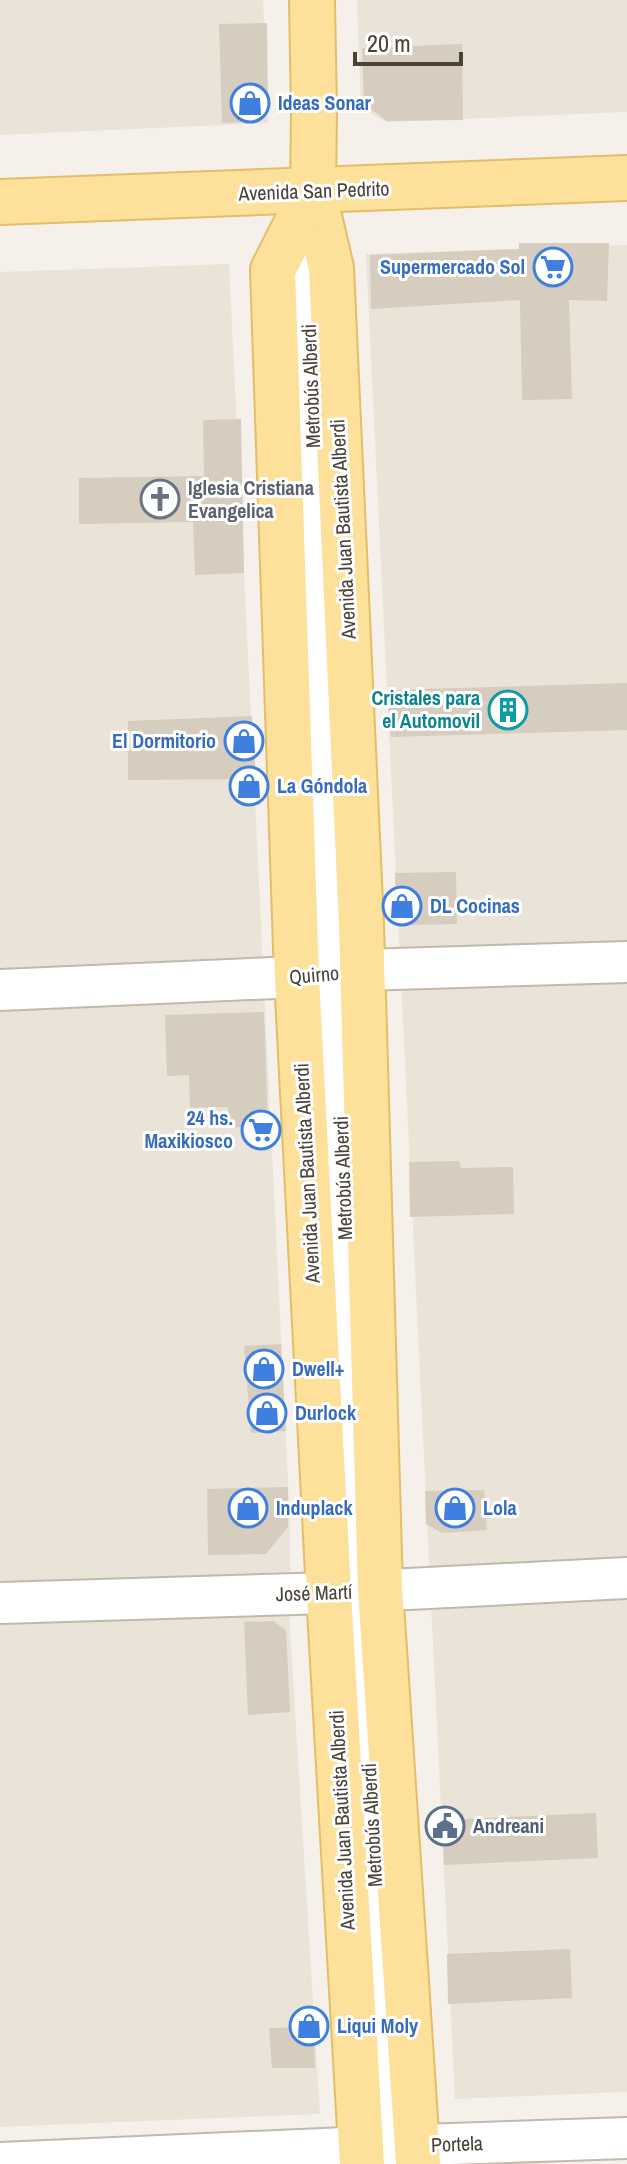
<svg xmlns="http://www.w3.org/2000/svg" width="627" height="2164" viewBox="0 0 627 2164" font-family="'Archivo Narrow',sans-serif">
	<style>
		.residential { fill: #e9e3d8 }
		.building { fill: #d6cdbf }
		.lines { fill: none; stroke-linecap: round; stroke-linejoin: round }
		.minor-casing { stroke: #c0b9ac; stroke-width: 44 }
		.major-casing { stroke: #e4bd69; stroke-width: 48 }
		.minor { stroke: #fff; stroke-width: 40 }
		.major { stroke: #fde09a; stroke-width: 44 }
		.labels { text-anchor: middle; stroke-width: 6; stroke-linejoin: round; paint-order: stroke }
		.shop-label { font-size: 20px; font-weight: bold; fill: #366cbe; stroke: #fff; text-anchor: start }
		.street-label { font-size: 20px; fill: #494238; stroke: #fff }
		.worship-label { font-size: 20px; font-weight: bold; fill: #5b616d; stroke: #fff; text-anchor: start }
		.culture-label { font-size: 20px; font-weight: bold; fill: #0d838f; stroke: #fff; text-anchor: end }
		.service-label { font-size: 20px; font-weight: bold; fill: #4e5e75; stroke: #fff; text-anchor: start }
	</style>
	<rect width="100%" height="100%" fill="#f5f1ea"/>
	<g class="residential">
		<path d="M 0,0 L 263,0 L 268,123 L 0,135 Z"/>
		<path d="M 357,0 L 627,0 L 627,112 L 387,122 L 361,109 Z"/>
		<path d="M 627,245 L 627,2092 L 455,2099 L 366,254 Z"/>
		<path d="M 229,264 L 290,1523 L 290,1631 L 320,2114 L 0,2127 L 0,272 Z"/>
	</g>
	<g class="building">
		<path d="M 267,23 L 268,107 L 247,122 L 222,123 L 219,24 Z"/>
		<path d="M 462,44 L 463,120 L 387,121 L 364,104 L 362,48 Z"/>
		<path d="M 519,243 L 609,243 L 607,301 L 569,300 L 572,399 L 522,400 L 520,300 L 371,309 L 370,255 L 519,249 Z"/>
		<path d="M 241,419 L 244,573 L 195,575 L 193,522 L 79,524 L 79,478 L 204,476 L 203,420 Z"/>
		<path d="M 627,683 L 627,730 L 391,737 L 387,690 Z"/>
		<path d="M 252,716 L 256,779 L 128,780 L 128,721 Z"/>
		<path d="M 456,872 L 457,924 L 411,925 L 396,911 L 395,873 Z"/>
		<path d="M 264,1012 L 268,1127 L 228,1127 L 228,1107 L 190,1108 L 189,1075 L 167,1076 L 165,1015 Z"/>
		<path d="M 459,1161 L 461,1168 L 513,1167 L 514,1214 L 410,1217 L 409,1162 Z"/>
		<path d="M 281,1344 L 286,1431 L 251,1433 L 244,1346 Z"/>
		<path d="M 288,1487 L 288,1527 L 266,1554 L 208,1555 L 207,1489 Z"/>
		<path d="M 484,1490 L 487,1530 L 442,1533 L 426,1524 L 425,1491 Z"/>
		<path d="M 273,1621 L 286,1630 L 290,1712 L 248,1715 L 244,1622 Z"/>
		<path d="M 596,1813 L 598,1858 L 444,1865 L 442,1820 Z"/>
		<path d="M 570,1949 L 572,1998 L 448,2004 L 447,1954 Z"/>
		<path d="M 314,2027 L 315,2068 L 272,2068 L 269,2028 Z"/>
	</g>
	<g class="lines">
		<g class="minor-casing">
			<g id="minor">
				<path d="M 312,207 L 306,272 L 334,924 L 358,1591 L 392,2164"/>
				<path d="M 0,990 L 297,977 L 362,970 L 627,962"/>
				<path d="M 0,1603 L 329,1593 L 627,1578"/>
				<path d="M 0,2163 L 391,2146 L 627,2138"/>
			</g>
		</g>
		<g class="major-casing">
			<g id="major">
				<path d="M 312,0 L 314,112 L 313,191 L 331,268 L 361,925 L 380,1589 L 418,2164"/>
				<path d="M 313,191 L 273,270 L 297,977 L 329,1593 L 362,2164"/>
				<path d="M 0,202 L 627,178"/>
			</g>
		</g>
		<use href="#minor" class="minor"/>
		<use href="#major" class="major"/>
	</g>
	<defs>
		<g id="shop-ring" transform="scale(2)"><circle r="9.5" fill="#fff" stroke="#3f7fe0" stroke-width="1.5"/><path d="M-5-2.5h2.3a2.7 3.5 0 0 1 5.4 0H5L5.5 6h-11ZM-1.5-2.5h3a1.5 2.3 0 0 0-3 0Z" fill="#3f7fe0"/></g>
		<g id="supermarket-ring" transform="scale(2)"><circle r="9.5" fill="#fff" stroke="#3f7fe0" stroke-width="1.5"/><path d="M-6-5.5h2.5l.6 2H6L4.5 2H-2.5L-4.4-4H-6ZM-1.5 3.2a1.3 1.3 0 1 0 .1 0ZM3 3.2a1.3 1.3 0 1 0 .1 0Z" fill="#3f7fe0"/></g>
		<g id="church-ring" transform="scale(2)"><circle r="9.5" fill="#fff" stroke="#6b7280" stroke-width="1.5"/><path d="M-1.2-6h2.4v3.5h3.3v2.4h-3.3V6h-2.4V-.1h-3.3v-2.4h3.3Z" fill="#6b7280"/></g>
		<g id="building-ring" transform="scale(2)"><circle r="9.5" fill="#fff" stroke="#0f9aa8" stroke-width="1.5"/><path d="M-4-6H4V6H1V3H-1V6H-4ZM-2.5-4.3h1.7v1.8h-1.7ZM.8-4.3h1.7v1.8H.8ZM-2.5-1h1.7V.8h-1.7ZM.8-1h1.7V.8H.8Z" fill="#0f9aa8"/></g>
		<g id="civic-ring" transform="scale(2)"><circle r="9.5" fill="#fff" stroke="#5c6f8a" stroke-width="1.5"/><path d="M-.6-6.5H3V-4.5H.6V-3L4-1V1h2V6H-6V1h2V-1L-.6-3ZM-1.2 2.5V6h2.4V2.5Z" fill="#5c6f8a"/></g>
	</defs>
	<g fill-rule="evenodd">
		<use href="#shop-ring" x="250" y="103"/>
		<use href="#supermarket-ring" x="553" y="267"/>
		<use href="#church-ring" x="160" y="499"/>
		<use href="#building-ring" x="508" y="710"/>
		<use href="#shop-ring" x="244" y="741"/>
		<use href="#shop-ring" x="249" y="786"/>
		<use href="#shop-ring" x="402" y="906"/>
		<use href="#supermarket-ring" x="261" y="1130"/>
		<use href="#shop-ring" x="264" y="1369"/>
		<use href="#shop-ring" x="267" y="1413"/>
		<use href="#shop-ring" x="248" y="1508"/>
		<use href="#shop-ring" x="455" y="1508"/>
		<use href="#civic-ring" x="445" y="1826"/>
		<use href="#shop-ring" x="309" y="2026"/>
	</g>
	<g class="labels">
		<g class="shop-label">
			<text x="278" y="110">Ideas Sonar</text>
			<text x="525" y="274" text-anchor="end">Supermercado Sol</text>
			<text x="216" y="748" text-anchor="end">El Dormitorio</text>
			<text x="277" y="793">La Góndola</text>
			<text x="430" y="913">DL Cocinas</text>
			<text x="233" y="1125" text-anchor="end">24 hs.<tspan x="233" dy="23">Maxikiosco</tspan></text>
			<text x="292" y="1376">Dwell+</text>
			<text x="295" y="1420">Durlock</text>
			<text x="276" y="1515">Induplack</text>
			<text x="483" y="1515">Lola</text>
			<text x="337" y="2033">Liqui Moly</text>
		</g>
		<g class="street-label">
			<text transform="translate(314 191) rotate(-2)" y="7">Avenida San Pedrito</text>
			<text transform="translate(311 386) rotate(-92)" y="7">Metrobús Alberdi</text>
			<text transform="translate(343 529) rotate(-93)" y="7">Avenida Juan Bautista Alberdi</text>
			<text transform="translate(314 975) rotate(-5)" y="7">Quirno</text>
			<text transform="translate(307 1173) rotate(-93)" y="7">Avenida Juan Bautista Alberdi</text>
			<text transform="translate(343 1178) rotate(-92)" y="7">Metrobús Alberdi</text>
			<text transform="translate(314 1593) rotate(-2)" y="7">José Martí</text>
			<text transform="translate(342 1820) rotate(-93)" y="7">Avenida Juan Bautista Alberdi</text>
			<text transform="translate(372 1825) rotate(-93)" y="7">Metrobús Alberdi</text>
			<text transform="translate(457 2144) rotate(-2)" y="7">Portela</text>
		</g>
		<g class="worship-label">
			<text x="188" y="495">Iglesia Cristiana<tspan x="188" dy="23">Evangelica</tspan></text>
		</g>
		<g class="culture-label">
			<text x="480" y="705">Cristales para<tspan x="480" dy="23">el Automovil</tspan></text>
		</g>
		<g class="service-label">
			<text x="473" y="1833">Andreani</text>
		</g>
	</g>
	<path d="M355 52v12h106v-12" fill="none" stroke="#494238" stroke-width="4"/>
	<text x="367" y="52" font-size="24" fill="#494238" stroke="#ffffff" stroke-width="6" paint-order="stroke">20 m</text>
</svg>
